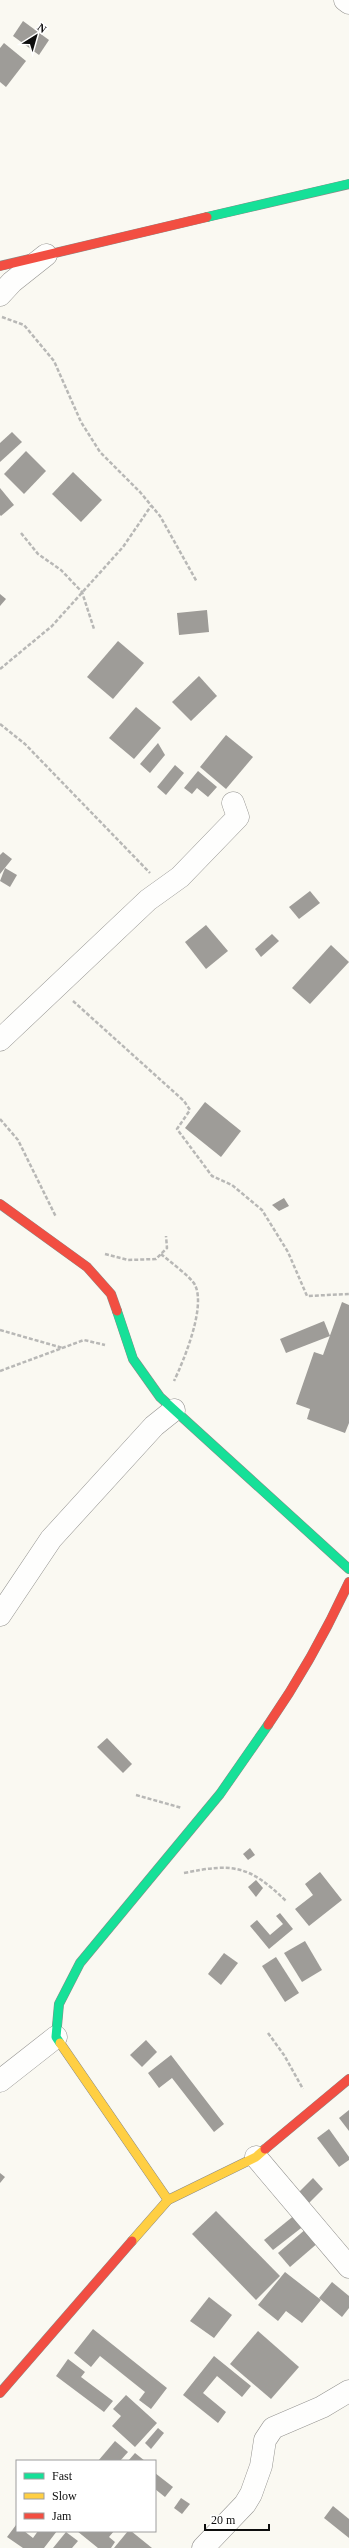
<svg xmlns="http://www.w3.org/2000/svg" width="349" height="2548" viewBox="0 0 349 2548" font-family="'Times New Roman',serif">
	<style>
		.building { fill: #9e9c98 }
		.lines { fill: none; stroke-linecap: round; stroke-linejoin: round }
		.street-casing { stroke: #949390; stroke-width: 23 }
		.fast-casing { stroke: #8a8a87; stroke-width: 10 }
		.slow-casing { stroke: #8a8a87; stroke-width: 10 }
		.jam-casing { stroke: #8a8a87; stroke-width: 10 }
		.path { stroke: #b8b8b6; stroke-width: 2.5; stroke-dasharray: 4 2; stroke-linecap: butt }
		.street { stroke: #fefefd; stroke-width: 22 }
		.fast { stroke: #16e098; stroke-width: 9 }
		.slow { stroke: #ffcf43; stroke-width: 9 }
		.jam { stroke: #f24e42; stroke-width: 9 }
	</style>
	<rect width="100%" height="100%" fill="#faf9f2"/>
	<g class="building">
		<path d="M 23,21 L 49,40 L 39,55 L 13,36 Z"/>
		<path d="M 4,43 L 26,61 L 6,87 L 0,82 L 0,48 Z"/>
		<path d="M 12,432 L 22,442 L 0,462 L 0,443 Z"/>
		<path d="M 26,451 L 46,471 L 24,494 L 4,474 Z"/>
		<path d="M 73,472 L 102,500 L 81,522 L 52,494 Z"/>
		<path d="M 0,488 L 14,505 L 1,516 L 0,515 Z"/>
		<path d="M 0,594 L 6,599 L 0,606 Z"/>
		<path d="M 207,610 L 209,632 L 179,635 L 177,613 Z"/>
		<path d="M 118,641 L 144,663 L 113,699 L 87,677 Z"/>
		<path d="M 199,676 L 217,696 L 191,721 L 172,702 Z"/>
		<path d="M 136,707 L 161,728 L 134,759 L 109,738 Z"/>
		<path d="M 226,735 L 253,757 L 226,789 L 200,767 Z"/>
		<path d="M 158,743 L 165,755 L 150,773 L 140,764 Z"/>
		<path d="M 175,765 L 184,773 L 166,795 L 157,787 Z"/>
		<path d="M 198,771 L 217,787 L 208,797 L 197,788 L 192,794 L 184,788 Z"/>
		<path d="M 3,852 L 12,859 L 0,874 L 0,855 Z"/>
		<path d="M 5,868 L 17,875 L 10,887 L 0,881 Z"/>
		<path d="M 310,891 L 320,903 L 299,919 L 289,907 Z"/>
		<path d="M 206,925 L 228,951 L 206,969 L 185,942 Z"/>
		<path d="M 272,934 L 279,941 L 261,957 L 255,949 Z"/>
		<path d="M 331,945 L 349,962 L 310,1004 L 292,988 Z"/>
		<path d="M 205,1102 L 241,1131 L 221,1157 L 185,1128 Z"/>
		<path d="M 284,1198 L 289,1206 L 279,1211 L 272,1205 Z"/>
		<path d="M 342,1302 L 349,1305 L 349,1423 L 345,1433 L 307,1419 L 310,1409 L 296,1404 L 314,1352 L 323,1355 Z"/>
		<path d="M 324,1321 L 330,1336 L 286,1353 L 280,1339 Z"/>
		<path d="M 107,1738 L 132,1764 L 123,1773 L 97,1747 Z"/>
		<path d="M 250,1848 L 255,1855 L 248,1860 L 243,1854 Z"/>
		<path d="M 320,1872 L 342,1900 L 309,1926 L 295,1909 L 313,1895 L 305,1884 Z"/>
		<path d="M 256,1880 L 263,1888 L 256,1897 L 248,1887 Z"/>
		<path d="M 280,1913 L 293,1929 L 269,1949 L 250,1926 L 257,1920 L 270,1935 L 283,1924 L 276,1916 Z"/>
		<path d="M 305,1941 L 322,1970 L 302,1982 L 284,1953 Z"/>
		<path d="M 224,1953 L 238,1963 L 221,1985 L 208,1974 Z"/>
		<path d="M 276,1957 L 299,1993 L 285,2002 L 262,1966 Z"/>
		<path d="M 146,2040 L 157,2052 L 142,2067 L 130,2055 Z"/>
		<path d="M 171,2055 L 224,2124 L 214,2132 L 172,2078 L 159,2088 L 148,2073 Z"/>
		<path d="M 349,2110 L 349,2131 L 339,2118 Z"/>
		<path d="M 329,2129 L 349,2157 L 349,2160 L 339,2167 L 317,2138 Z"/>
		<path d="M 0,2173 L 5,2177 L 0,2183 Z"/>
		<path d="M 313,2178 L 323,2189 L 309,2203 L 299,2192 Z"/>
		<path d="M 216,2211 L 280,2276 L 256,2300 L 192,2234 Z"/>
		<path d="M 296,2214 L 305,2225 L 273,2250 L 264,2240 Z"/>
		<path d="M 307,2228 L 319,2242 L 290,2267 L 278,2253 Z"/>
		<path d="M 285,2272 L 321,2300 L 302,2323 L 286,2311 L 278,2321 L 258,2305 Z"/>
		<path d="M 332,2282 L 349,2296 L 349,2308 L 342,2317 L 319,2298 Z"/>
		<path d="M 209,2297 L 232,2315 L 214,2338 L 190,2321 Z"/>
		<path d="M 93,2329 L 167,2388 L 151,2409 L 139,2400 L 145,2392 L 100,2356 L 91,2367 L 74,2353 Z"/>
		<path d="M 258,2331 L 299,2367 L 271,2399 L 230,2364 Z"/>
		<path d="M 214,2356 L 251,2386 L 242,2397 L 217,2376 L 203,2393 L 226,2412 L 218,2423 L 183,2395 Z"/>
		<path d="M 68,2359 L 85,2372 L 81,2377 L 113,2401 L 104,2412 L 56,2376 Z"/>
		<path d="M 126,2395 L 157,2423 L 135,2447 L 112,2426 L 121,2416 L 113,2409 Z"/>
		<path d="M 158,2428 L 164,2433 L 151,2449 L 145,2443 Z"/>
		<path d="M 115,2441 L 128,2452 L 120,2461 L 98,2461 Z"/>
		<path d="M 135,2453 L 145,2461 L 128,2461 Z"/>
		<path d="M 155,2473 L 173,2487 L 165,2497 L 155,2489 Z"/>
		<path d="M 181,2498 L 190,2504 L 182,2514 L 174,2508 Z"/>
		<path d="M 333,2506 L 349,2519 L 349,2538 L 324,2518 Z"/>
		<path d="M 16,2525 L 17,2531 L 24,2531 L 33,2538 L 38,2531 L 57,2531 L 44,2548 L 23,2548 L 7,2537 Z"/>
		<path d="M 77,2531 L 114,2531 L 109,2537 L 115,2542 L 111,2548 L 98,2548 Z"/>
		<path d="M 128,2531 L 131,2531 L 152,2548 L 114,2548 Z"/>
		<path d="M 66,2532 L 78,2541 L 72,2548 L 53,2548 Z"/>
	</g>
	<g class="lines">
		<g class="street-casing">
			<g id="street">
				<path d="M 345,0 L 349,3"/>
				<path d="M 0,295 L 12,282 L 46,255"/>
				<path d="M 0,1040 L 148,900 L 180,877 L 238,817 L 233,803"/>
				<path d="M 0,1615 L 51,1539 L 154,1426 L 174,1410"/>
				<path d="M 0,2081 L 56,2037"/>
				<path d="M 256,2157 L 349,2267"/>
				<path d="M 203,2548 L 245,2504 L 251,2494 L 261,2466 L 265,2440 L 273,2428 L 322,2407 L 349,2391"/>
			</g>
		</g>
		<g class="fast-casing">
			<g id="fast">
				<path d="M 207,217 L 349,184"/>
				<path d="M 117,1311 L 133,1359 L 160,1397 L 349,1569"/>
				<path d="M 60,2043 L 56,2037 L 59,2004 L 80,1963 L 220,1794 L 268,1725"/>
			</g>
		</g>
		<g class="slow-casing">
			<g id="slow">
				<path d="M 60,2043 L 168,2200"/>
				<path d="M 132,2241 L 168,2200 L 256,2157 L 265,2149"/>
			</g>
		</g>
		<g class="jam-casing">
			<g id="jam">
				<path d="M 0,266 L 207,217"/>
				<path d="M 0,1204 L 87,1267 L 111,1294 L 117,1311"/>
				<path d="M 268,1725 C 299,1680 326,1632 349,1582"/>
				<path d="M 265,2149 L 349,2079"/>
				<path d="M 0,2393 L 132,2241"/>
			</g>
		</g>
		<g class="path">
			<path d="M 2,317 L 24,325 L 54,361 L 81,422 L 100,452 L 140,492 L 160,516 L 197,582"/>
			<path d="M 21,533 L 38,554 L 61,570 L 82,592 L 94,629"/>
			<path d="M 0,669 L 52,626 L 123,547 L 151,506"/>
			<path d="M 0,724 L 25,744 L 150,873"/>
			<path d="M 73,1001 L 184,1101 L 190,1110 L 177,1129 L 212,1176 L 232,1185 L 262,1210 L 288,1252 L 307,1296 L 349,1294"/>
			<path d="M 0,1119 L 18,1140 L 56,1217"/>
			<path d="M 105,1254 L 128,1260 L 156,1259 L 167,1248 L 166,1236"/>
			<path d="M 161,1254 C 169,1261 191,1277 195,1285 C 206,1307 184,1360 174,1381"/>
			<path d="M 0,1330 L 63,1348"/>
			<path d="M 0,1371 L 84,1340 L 105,1345"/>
			<path d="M 136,1795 L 182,1808"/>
			<path d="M 184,1873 C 233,1863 249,1865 286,1901"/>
			<path d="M 268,2033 L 284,2055 L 303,2089"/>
		</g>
		<use href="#street" class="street"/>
		<use href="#fast" class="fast"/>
		<use href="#slow" class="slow"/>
		<use href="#jam" class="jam"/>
	</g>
	<rect x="16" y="2460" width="140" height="72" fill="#ffffff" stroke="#9e9e9e"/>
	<rect x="24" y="2473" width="20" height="6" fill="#16e098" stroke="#9e9e9e"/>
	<text x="52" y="2480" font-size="12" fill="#0d0d0d">Fast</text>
	<rect x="24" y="2493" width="20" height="6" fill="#ffcf43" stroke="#9e9e9e"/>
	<text x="52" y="2500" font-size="12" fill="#0d0d0d">Slow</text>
	<rect x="24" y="2513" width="20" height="6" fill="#f24e42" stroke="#9e9e9e"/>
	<text x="52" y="2520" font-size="12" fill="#0d0d0d">Jam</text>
	<g transform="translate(36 36) rotate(37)" stroke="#ffffff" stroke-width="3" paint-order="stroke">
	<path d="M0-3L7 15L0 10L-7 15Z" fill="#0d0d0d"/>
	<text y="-6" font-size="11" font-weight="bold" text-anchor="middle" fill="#0d0d0d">N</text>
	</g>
	<path d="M205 2524v6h64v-6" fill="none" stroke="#0d0d0d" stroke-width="2"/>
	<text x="211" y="2524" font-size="12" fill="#0d0d0d" stroke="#ffffff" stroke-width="3" paint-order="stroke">20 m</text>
</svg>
